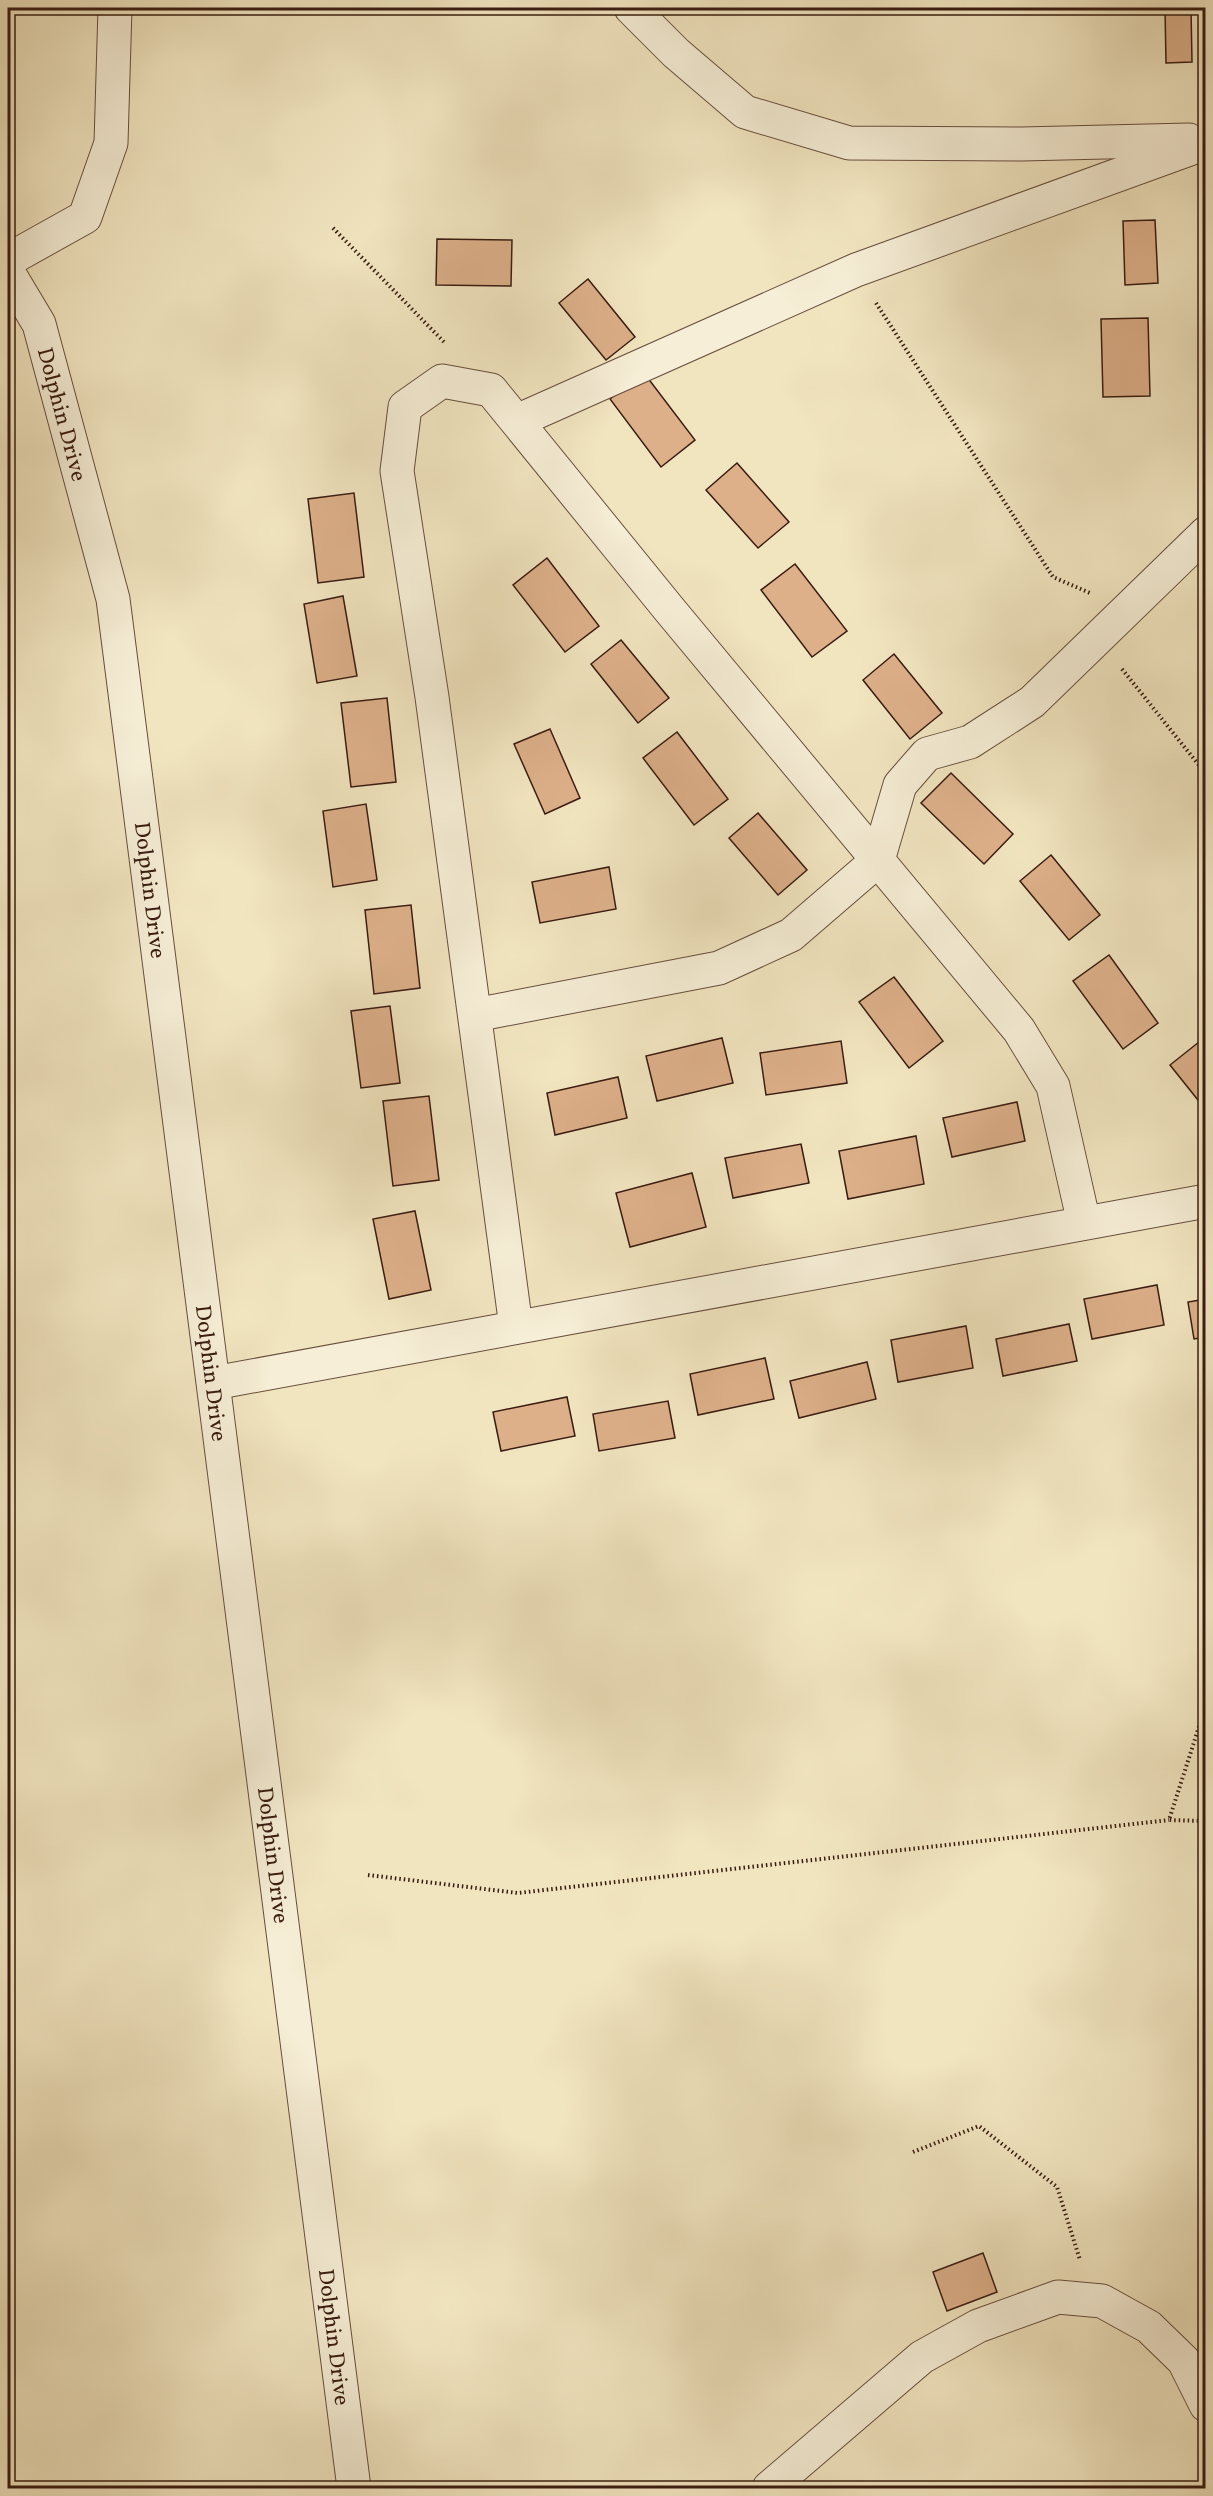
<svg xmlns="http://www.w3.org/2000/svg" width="1213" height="2496" viewBox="0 0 1213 2496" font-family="Vollkorn,serif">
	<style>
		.building { fill: #ddb08a; stroke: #391c11; stroke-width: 1.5 }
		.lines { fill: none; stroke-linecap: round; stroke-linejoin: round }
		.minor-casing { stroke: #674e3d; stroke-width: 35 }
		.tertiary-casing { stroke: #674e3d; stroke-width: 35 }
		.path { stroke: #391c11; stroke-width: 4; stroke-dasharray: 1.5 3; stroke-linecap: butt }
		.minor { stroke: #f6eed6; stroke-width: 33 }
		.tertiary { stroke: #f6eed6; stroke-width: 33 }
		.labels { text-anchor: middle; stroke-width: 4.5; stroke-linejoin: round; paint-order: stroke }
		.street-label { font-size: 22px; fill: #391c11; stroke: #f6eed6 }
	</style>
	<rect width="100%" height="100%" fill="#f1e5c0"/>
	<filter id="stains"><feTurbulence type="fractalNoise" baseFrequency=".00333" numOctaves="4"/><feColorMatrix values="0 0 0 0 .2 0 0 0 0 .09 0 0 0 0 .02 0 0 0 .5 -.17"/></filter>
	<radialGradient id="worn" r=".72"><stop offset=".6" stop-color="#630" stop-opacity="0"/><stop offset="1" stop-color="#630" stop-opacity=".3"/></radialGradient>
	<g class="building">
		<path d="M 1165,8 L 1191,8 L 1192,62 L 1166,63 Z"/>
		<path d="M 1155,220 L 1158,283 L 1125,285 L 1123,221 Z"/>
		<path d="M 437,239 L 512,240 L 511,286 L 436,285 Z"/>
		<path d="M 588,279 L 635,337 L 606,360 L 559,303 Z"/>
		<path d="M 1148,318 L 1150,396 L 1103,397 L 1101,319 Z"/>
		<path d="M 644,373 L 695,440 L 661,467 L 610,399 Z"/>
		<path d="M 737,463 L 789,522 L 758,548 L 706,490 Z"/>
		<path d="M 354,493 L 364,577 L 318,583 L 308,499 Z"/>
		<path d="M 547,558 L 599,626 L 565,652 L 513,585 Z"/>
		<path d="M 795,564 L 847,631 L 812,657 L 761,590 Z"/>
		<path d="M 343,596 L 357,676 L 317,683 L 304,604 Z"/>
		<path d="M 621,640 L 669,698 L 638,723 L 591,664 Z"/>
		<path d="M 894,654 L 942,713 L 910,739 L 863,680 Z"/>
		<path d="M 387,698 L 396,782 L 351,787 L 341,703 Z"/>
		<path d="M 550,729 L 580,798 L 545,814 L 514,744 Z"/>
		<path d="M 677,732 L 728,799 L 694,825 L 643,758 Z"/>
		<path d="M 951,773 L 1013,834 L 984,864 L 921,803 Z"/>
		<path d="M 366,804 L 377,880 L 333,887 L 323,811 Z"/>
		<path d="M 758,813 L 807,870 L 778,895 L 729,838 Z"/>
		<path d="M 1051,855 L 1100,915 L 1069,940 L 1020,881 Z"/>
		<path d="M 609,867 L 616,909 L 540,923 L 532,882 Z"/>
		<path d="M 411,905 L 420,988 L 374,994 L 365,910 Z"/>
		<path d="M 1109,955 L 1158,1023 L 1123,1049 L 1073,981 Z"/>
		<path d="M 894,977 L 943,1041 L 909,1068 L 859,1002 Z"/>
		<path d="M 390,1006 L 400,1083 L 361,1088 L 351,1011 Z"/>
		<path d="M 722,1038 L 733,1083 L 657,1101 L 646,1056 Z"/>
		<path d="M 841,1041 L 847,1083 L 766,1095 L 760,1053 Z"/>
		<path d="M 1199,1042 L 1206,1051 L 1206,1110 L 1170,1065 Z"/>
		<path d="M 618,1077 L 627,1118 L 555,1135 L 547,1093 Z"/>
		<path d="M 429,1096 L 439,1180 L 393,1186 L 383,1101 Z"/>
		<path d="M 1017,1102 L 1025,1141 L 952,1157 L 943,1118 Z"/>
		<path d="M 916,1136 L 924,1184 L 848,1199 L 839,1151 Z"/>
		<path d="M 801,1144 L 809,1183 L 733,1198 L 725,1158 Z"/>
		<path d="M 692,1173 L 706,1227 L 630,1247 L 616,1193 Z"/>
		<path d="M 415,1211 L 431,1290 L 389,1299 L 373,1219 Z"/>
		<path d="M 1157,1285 L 1164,1325 L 1092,1339 L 1084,1299 Z"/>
		<path d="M 1206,1299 L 1206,1337 L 1194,1339 L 1188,1302 Z"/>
		<path d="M 1069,1324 L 1077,1361 L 1003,1376 L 996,1339 Z"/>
		<path d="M 966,1326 L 973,1368 L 898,1382 L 891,1340 Z"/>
		<path d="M 765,1358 L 774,1399 L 698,1415 L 690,1374 Z"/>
		<path d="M 867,1362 L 876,1399 L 799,1418 L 790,1381 Z"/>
		<path d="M 567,1397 L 575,1436 L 501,1451 L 493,1412 Z"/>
		<path d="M 668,1401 L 675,1438 L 599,1451 L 593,1414 Z"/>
		<path d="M 983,2253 L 997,2292 L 947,2311 L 933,2272 Z"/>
	</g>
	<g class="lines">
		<g class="minor-casing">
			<g id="minor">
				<path d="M 631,8 L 676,53 L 745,112 L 849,143 L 1022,144 L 1189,140"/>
				<path d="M 8,260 L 85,217 L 111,143 L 115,8"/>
				<path d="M 517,421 L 856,270 L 1206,143"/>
				<path d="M 475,1015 L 719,968 L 791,935 L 878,860 L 900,785 L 927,754 L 970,742 L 1032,702 L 1206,533"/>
				<path d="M 516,1327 L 432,697 L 397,471 L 405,407 L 442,381 L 491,390 L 669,609 L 1019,1030 L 1053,1086 L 1084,1223"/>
				<path d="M 214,1383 L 1206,1201"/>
				<path d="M 769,2488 L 922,2357 L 978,2326 L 1058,2297 L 1102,2301 L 1149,2327 L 1184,2361 L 1206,2405"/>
			</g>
		</g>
		<g class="tertiary-casing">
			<path id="tertiary" d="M 8,272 L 39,324 L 113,599 L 354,2488"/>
		</g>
		<g class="path">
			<path d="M 333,228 L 444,342"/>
			<path d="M 876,303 L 1053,577 L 1090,593"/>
			<path d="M 1122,669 L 1206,774"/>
			<path d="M 1206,1705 L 1169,1820 L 1206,1821"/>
			<path d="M 368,1875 L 518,1893 L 1169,1820"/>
			<path d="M 913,2152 L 979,2126 L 1057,2187 L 1080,2260"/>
		</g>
		<use href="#minor" class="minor"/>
		<use href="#tertiary" class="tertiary"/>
	</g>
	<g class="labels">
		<g class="street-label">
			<text transform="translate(63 414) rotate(75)" y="8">Dolphin Drive</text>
			<text transform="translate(151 890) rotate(83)" y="8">Dolphin Drive</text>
			<text transform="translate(212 1373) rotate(83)" y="8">Dolphin Drive</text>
			<text transform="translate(274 1855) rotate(83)" y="8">Dolphin Drive</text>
			<text transform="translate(335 2337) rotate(83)" y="8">Dolphin Drive</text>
		</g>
	</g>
	<rect width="1213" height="2496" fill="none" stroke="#f1e5c0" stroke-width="30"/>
	<rect x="9" y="9" width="1195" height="2478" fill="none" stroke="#391c11" stroke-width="3"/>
	<rect x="15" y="15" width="1183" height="2466" fill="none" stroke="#391c11" stroke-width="1.5"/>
	<rect width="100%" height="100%" filter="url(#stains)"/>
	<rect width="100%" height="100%" fill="url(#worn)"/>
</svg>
